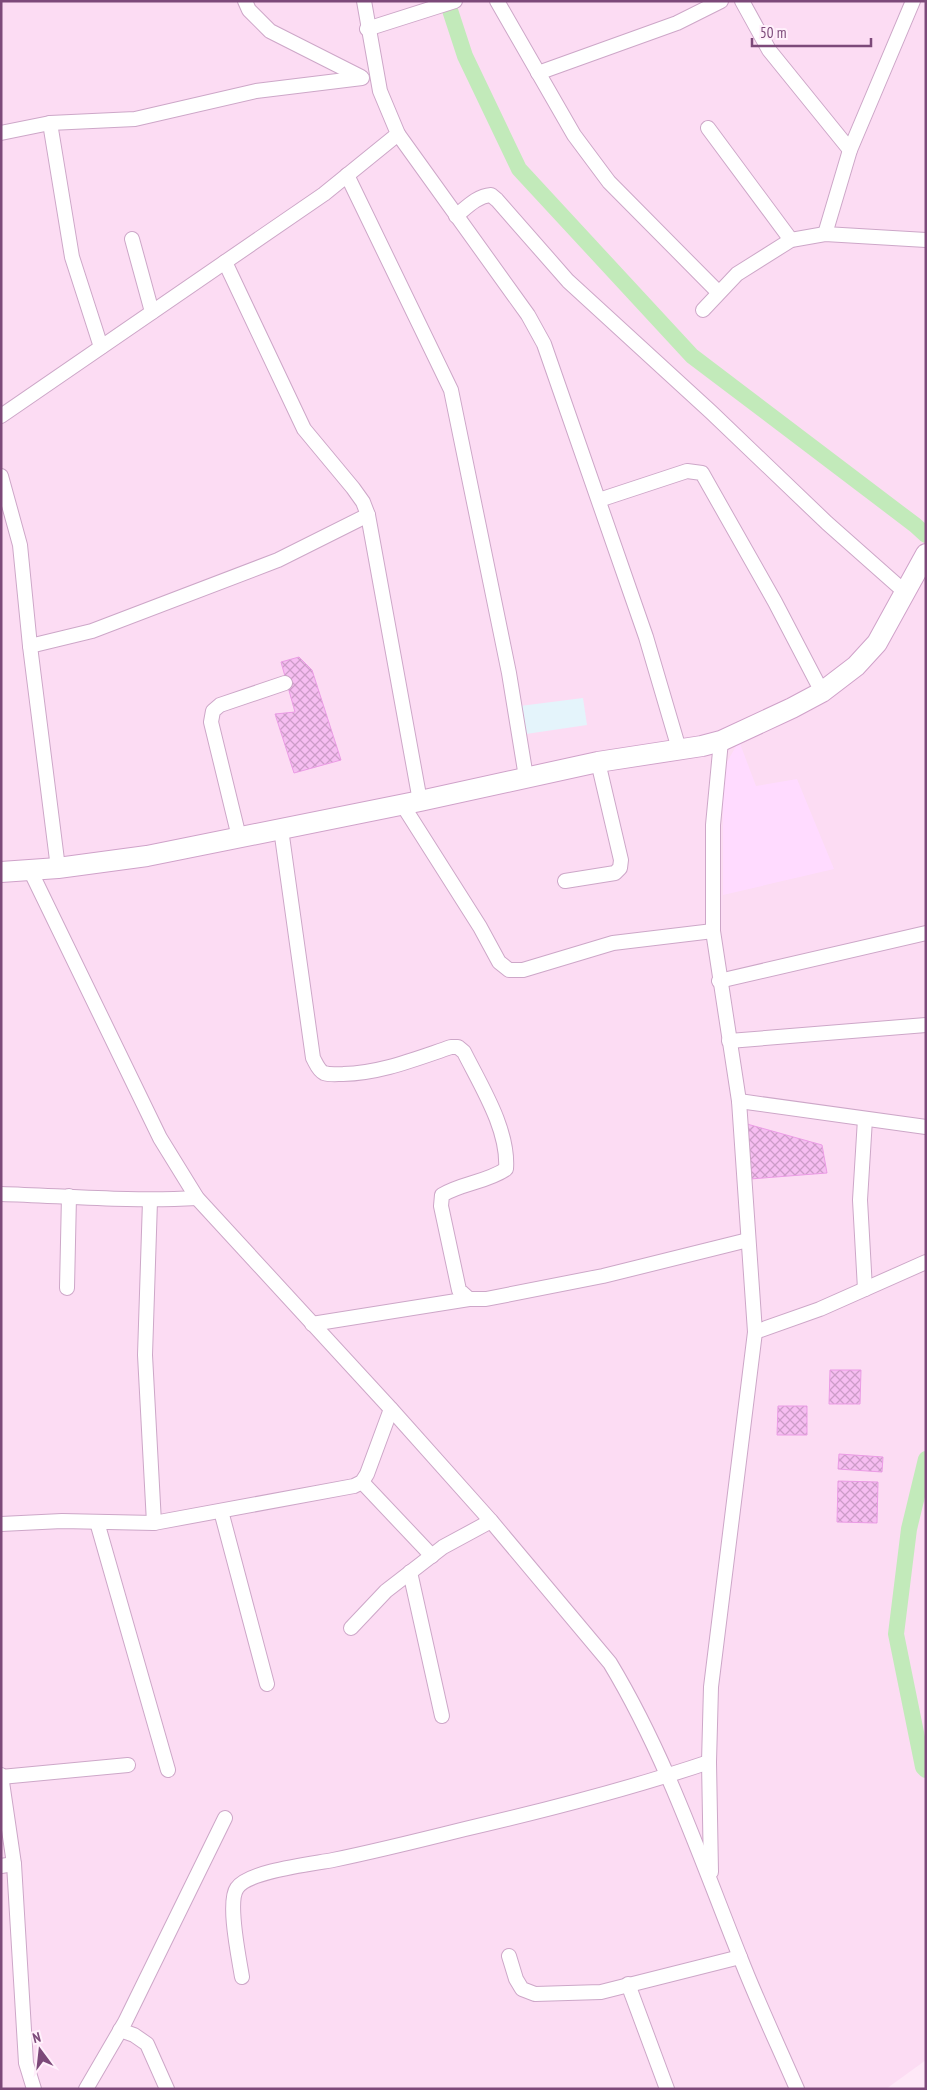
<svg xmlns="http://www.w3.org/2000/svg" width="927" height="2090" viewBox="0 0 927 2090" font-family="'PT Sans Narrow',sans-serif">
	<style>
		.residential { fill: #fcdcf3 }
		.commercial { fill: #ffdbff }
		.education { fill: #e4f4fb }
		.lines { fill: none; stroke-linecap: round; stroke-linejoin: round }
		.canal { stroke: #c2eaba; stroke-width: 16 }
		.building { fill: url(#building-cross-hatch); stroke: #eb9ce5 }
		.street-casing { stroke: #cda7c8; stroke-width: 16 }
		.secondary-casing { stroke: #cfa2c9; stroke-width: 22 }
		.street { stroke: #fff; stroke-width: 14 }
		.secondary { stroke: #fff; stroke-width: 20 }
	</style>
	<defs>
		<pattern id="building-cross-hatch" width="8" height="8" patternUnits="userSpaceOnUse" patternTransform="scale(1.25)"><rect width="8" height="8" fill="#f6bdf1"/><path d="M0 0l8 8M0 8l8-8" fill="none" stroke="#cc9cc8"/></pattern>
	</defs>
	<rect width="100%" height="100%" fill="#fee8f7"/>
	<path class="residential" d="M 1,1 L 926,1 L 926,2060 L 886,2089 L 1,2089 Z"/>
	<path class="commercial" d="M 739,741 L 756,786 L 797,779 L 834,869 L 723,895 L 723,769 Z"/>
	<path class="education" d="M 583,698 L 587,725 L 526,734 L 520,706 Z"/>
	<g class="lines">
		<g class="canal">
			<path d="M 447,1 L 465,56 L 519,169 L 692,356 L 915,525 L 926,535"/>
			<path d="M 926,1459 L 909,1529 L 896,1634 L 923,1767 L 926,1770"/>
		</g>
	</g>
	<g class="building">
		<path d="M 299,657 L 312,670 L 341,760 L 294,773 L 275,714 L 295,712 L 281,662 Z"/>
		<path d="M 747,1124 L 822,1145 L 827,1173 L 750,1179 Z"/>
		<path d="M 830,1370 L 861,1370 L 860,1404 L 829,1404 Z"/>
		<path d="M 778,1406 L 807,1406 L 807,1435 L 777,1435 Z"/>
		<path d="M 839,1454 L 883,1457 L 882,1472 L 838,1469 Z"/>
		<path d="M 838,1481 L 878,1482 L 877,1523 L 837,1522 Z"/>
	</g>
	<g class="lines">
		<g class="street-casing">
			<g id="street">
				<path d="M 245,1 L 249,10 L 270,31 L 361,77"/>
				<path d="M 497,1 L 574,135 L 609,182 L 718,292"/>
				<path d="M 742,1 L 769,50 L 850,150"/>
				<path d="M 367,29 L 455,1"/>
				<path d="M 538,73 L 677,23 L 721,1"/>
				<path d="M 50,123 L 72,257 L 101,347"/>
				<path d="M 708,128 L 791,240"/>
				<path d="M 1,133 L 50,123 L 135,119 L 256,91 L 362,78"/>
				<path d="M 398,134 L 528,315 L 544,344 L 646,637 L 679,749"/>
				<path d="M 347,175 L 451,390 L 509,673 L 526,777"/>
				<path d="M 456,216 C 467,207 477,196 491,195 L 497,200 L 568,281 L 711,412 L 827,523 L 906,593"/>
				<path d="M 825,234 L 850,150 L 913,1"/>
				<path d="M 132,239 L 152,312"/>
				<path d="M 225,262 L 304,429 L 353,488 L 363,502 L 368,515 L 420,801"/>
				<path d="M 703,310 L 737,274 L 791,240 L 825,234 L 926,240"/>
				<path d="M 1,416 L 324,194 L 398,134 L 380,91 L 364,1"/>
				<path d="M 1,476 L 20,545 L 30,646 L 58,868"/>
				<path d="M 599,500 L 687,471 L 702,473 L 775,602 L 822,692"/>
				<path d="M 30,646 L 92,631 L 278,560 L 368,515"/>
				<path d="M 402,804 L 480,927 L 499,962 L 509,970 L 523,970 L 613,943 L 713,931"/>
				<path d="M 281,829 L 313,1058 C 316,1063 318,1070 324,1073 C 330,1075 337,1074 343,1074 C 381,1073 415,1059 451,1047 L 458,1047 L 464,1052 C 481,1086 509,1130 506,1169 C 487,1182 462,1183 442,1195 L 441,1206 L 459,1290 L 469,1299 L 486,1299 L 603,1276 L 748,1240"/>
				<path d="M 239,837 L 211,722 L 213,711 L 220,705 L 285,683"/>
				<path d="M 30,870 L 160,1138 L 197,1198 L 391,1409 L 491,1521 L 610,1663 C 666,1756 700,1857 740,1957 C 757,2001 778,2045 797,2089"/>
				<path d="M 565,881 L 615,873 L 620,868 L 621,860 L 598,762"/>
				<path d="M 719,981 L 926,933"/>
				<path d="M 729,1041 L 926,1025"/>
				<path d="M 739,1101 L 926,1127"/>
				<path d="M 865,1119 L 860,1200 L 865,1289"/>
				<path d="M 1,1194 C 66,1196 132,1202 197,1198"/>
				<path d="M 150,1201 L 145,1355 L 154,1523"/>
				<path d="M 67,1288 L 69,1196"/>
				<path d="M 312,1324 L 469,1299"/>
				<path d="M 755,1332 L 820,1309 L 926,1262"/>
				<path d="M 362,1482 L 432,1556"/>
				<path d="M 221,1511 L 267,1684"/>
				<path d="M 97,1522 L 168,1770"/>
				<path d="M 1,1524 L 62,1521 L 154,1523 L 354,1486 L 362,1482 L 367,1474 L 391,1409"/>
				<path d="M 410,1572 L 442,1716"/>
				<path d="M 351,1628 L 386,1591 L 443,1547 L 491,1521"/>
				<path d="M 1,1775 L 14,1864 L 26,2063 L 34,2089"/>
				<path d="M 1,1777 L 128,1765"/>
				<path d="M 1,1866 L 14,1864"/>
				<path d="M 711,1872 L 709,1762 L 711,1687 L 755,1332 L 739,1101 L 713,931 L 713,825 L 721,741"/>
				<path d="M 509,1956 L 516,1979 L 522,1989 L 535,1994 L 601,1992 L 740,1957"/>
				<path d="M 242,1977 C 239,1958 227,1902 237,1888 C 248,1871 312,1864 333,1860 C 377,1851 421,1840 465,1829 C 547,1810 629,1789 709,1762"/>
				<path d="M 628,1984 L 667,2089"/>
				<path d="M 120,2030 L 134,2035 L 147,2044 L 167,2089"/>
				<path d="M 86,2089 L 125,2022 L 225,1818"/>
			</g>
		</g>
		<g class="secondary-casing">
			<path id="secondary" d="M 1,872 L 58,868 L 147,856 L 420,801 L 598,762 L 702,746 L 721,741 L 792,708 L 822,692 L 856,666 L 877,643 L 926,554"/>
		</g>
		<use href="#street" class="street"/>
		<use href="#secondary" class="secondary"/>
	</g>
	<rect width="927" height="2090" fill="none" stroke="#7c4979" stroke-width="5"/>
	<g transform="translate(40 2050) rotate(345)" stroke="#fff0fb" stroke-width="4" paint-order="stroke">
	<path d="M0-4L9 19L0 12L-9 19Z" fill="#7c4979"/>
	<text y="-8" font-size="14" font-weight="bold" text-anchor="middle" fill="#7c4979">N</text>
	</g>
	<path d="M752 38v8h119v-8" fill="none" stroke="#7c4979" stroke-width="2.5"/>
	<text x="760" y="38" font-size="15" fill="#7c4979" stroke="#fff0fb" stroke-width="4" paint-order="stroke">50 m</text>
</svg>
